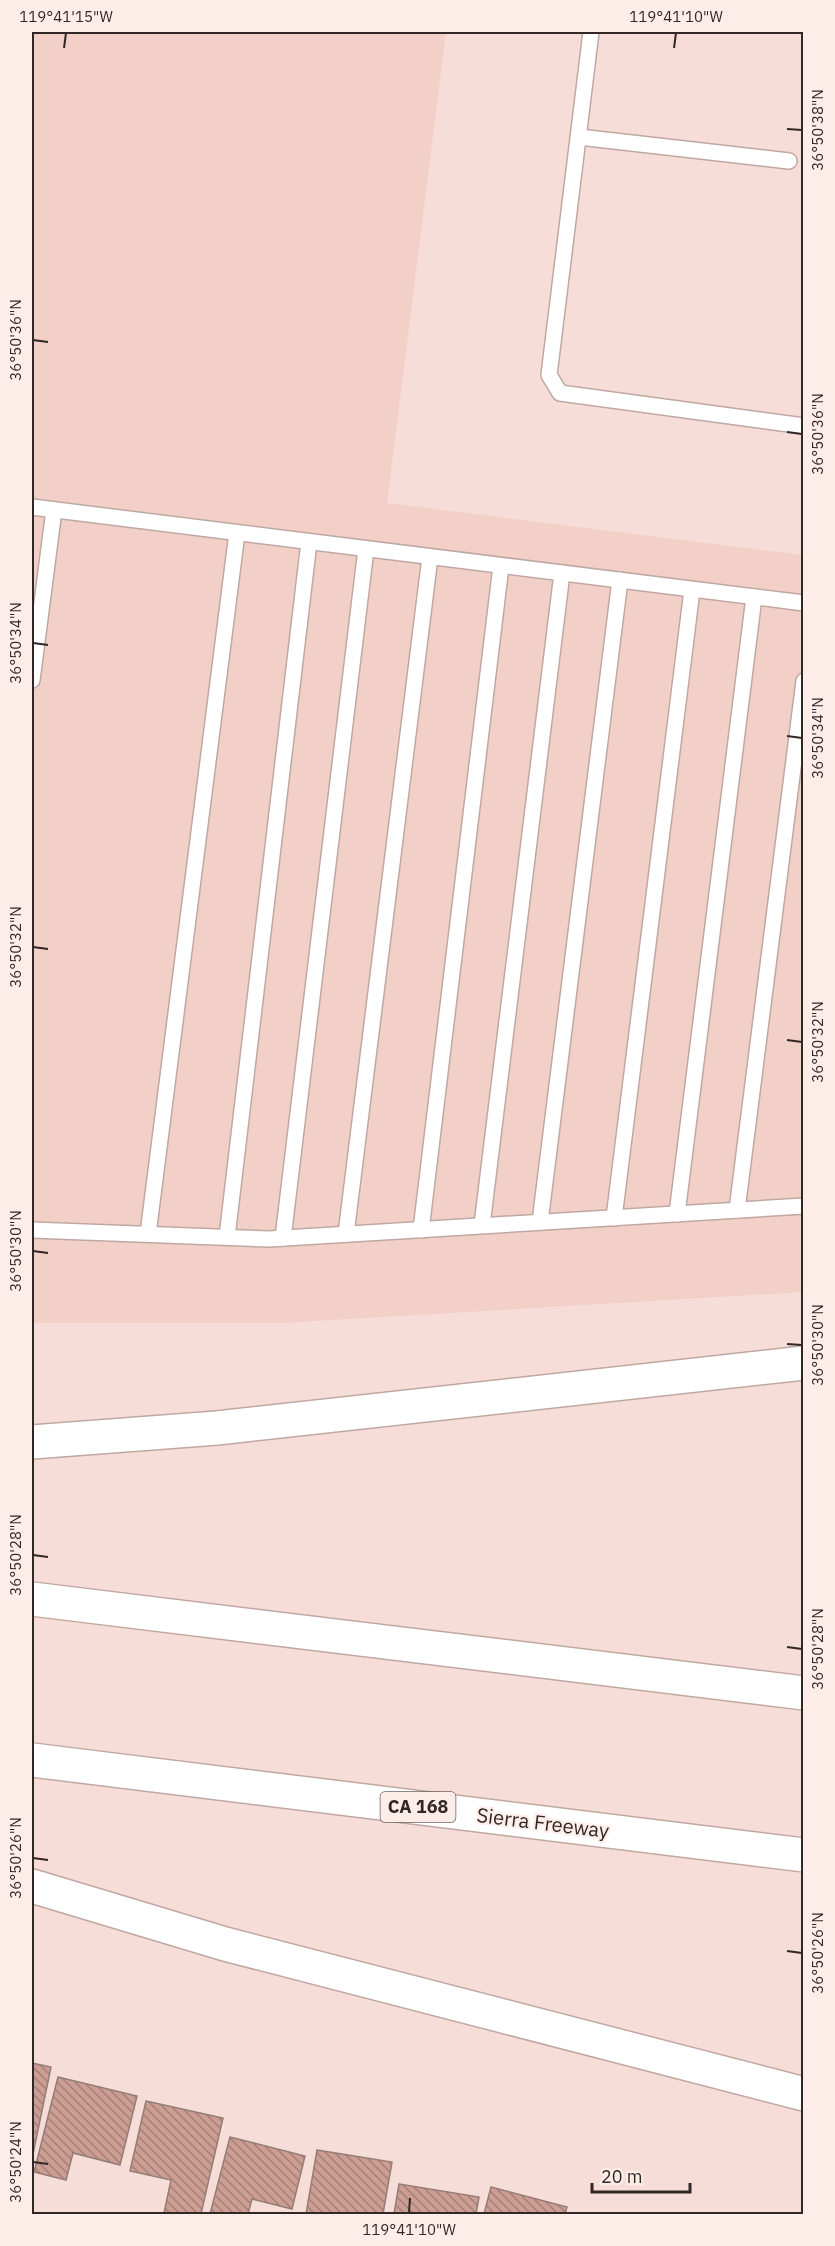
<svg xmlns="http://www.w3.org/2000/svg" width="835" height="2246" viewBox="0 0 835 2246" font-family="'IBM Plex Sans',sans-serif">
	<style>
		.built { fill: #f2d0c8 }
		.building { fill: url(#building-back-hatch); stroke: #947d77; stroke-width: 1.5 }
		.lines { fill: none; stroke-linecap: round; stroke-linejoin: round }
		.lane-casing { stroke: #c0a8a2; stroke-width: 18 }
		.highway-casing { stroke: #c0a8a2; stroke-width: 36 }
		.lane { stroke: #fff; stroke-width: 15 }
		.highway { stroke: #fff; stroke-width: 33 }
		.ticks { fill: none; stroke: #312725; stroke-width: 2 }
		.labels { text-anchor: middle; stroke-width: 4.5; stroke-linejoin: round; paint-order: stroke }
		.shield { fill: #fdede9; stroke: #6e6260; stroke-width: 1.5 }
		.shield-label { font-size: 18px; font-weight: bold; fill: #312725 }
		.street-label { font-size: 20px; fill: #312725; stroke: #fdede9 }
		.neatline { fill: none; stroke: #312725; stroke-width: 2 }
		.ticks-label { font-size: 15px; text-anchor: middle; fill: #312725 }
	</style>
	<defs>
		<pattern id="building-back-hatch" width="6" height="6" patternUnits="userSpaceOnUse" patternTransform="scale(1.5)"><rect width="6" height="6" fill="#cc9d92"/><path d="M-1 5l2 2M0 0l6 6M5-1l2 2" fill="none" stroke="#a68077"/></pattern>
	</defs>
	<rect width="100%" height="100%" fill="#f7ddd7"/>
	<path class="built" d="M 32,32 L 446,32 L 387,503 L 803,555 L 803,1292 L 281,1323 L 32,1323 Z"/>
	<g class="building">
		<path d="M 32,2063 L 51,2067 L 32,2159 Z"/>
		<path d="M 58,2077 L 137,2096 L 120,2165 L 73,2153 L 66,2180 L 34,2172 Z"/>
		<path d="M 146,2101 L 223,2118 L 201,2214 L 164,2213 L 171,2180 L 130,2171 Z"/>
		<path d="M 230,2137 L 305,2156 L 292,2209 L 252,2199 L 248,2214 L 210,2214 Z"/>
		<path d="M 317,2150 L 392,2162 L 383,2214 L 306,2214 Z"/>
		<path d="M 399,2184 L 479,2197 L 476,2214 L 394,2214 Z"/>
		<path d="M 491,2187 L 567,2207 L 565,2214 L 484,2214 Z"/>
	</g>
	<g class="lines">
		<g class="lane-casing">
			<g id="lane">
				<path d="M 591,32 L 549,375 L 560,393 L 804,426"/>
				<path d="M 579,137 L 789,161"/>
				<path d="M 32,507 L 804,603"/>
				<path d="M 32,680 L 54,510"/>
				<path d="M 737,1210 L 804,681"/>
				<path d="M 677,1214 L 754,597"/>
				<path d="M 614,1218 L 692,590"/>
				<path d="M 540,1222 L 620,580"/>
				<path d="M 482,1225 L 562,573"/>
				<path d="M 32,1230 L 269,1239 L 804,1206"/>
				<path d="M 421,1230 L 501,566"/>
				<path d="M 148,1234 L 237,533"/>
				<path d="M 346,1234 L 430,557"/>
				<path d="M 227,1237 L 309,542"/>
				<path d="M 283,1238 L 366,549"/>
			</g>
		</g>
		<g class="highway-casing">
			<g id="highway">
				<path d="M 32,1442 L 217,1428 L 804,1363"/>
				<path d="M 32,1599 L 804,1693"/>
				<path d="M 32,1760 L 804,1855"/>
				<path d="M 32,1886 L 225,1944 L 804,2094"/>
			</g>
		</g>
		<use href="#lane" class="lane"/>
		<use href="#highway" class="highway"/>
	</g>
	<path class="ticks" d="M 64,48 L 66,33M 674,48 L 676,33M 787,129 L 802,130M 33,340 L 48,342M 787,432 L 802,434M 33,643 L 48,645M 787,736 L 802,738M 33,947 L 48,949M 787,1040 L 802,1042M 33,1251 L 48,1253M 787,1344 L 802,1345M 33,1555 L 48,1557M 787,1647 L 802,1649M 33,1858 L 48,1860M 787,1951 L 802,1953M 33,2162 L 48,2164M 409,2213 L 410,2198"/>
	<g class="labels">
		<rect class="shield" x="380.5" y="1792" width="75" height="30" rx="4.5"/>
		<g class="shield-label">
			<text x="418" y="1813">CA 168</text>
		</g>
		<g class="street-label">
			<text transform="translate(543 1823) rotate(7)" y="7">Sierra Freeway</text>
		</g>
	</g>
	<rect width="835" height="2246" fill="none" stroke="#fdede9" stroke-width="66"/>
	<path d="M592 2183v9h98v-9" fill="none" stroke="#312725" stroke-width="3"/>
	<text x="601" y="2183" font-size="18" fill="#312725" stroke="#fdede9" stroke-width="4.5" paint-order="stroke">20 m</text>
	<rect x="33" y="33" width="769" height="2180" class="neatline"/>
	<g class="ticks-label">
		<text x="66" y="22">119°41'15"W</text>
		<text x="676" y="22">119°41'10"W</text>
		<text transform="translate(818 130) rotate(-90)" y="5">36°50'38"N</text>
		<text transform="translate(16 340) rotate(-90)" y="5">36°50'36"N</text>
		<text transform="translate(818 434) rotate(-90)" y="5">36°50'36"N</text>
		<text transform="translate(16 643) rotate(-90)" y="5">36°50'34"N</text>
		<text transform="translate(818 738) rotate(-90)" y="5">36°50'34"N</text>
		<text transform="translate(16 947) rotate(-90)" y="5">36°50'32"N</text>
		<text transform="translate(818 1042) rotate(-90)" y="5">36°50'32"N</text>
		<text transform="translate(16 1251) rotate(-90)" y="5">36°50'30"N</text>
		<text transform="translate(818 1345) rotate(-90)" y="5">36°50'30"N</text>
		<text transform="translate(16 1555) rotate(-90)" y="5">36°50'28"N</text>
		<text transform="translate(818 1649) rotate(-90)" y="5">36°50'28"N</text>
		<text transform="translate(16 1858) rotate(-90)" y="5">36°50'26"N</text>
		<text transform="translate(818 1953) rotate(-90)" y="5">36°50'26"N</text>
		<text transform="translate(16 2162) rotate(-90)" y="5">36°50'24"N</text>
		<text x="409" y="2235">119°41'10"W</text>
	</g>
</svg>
